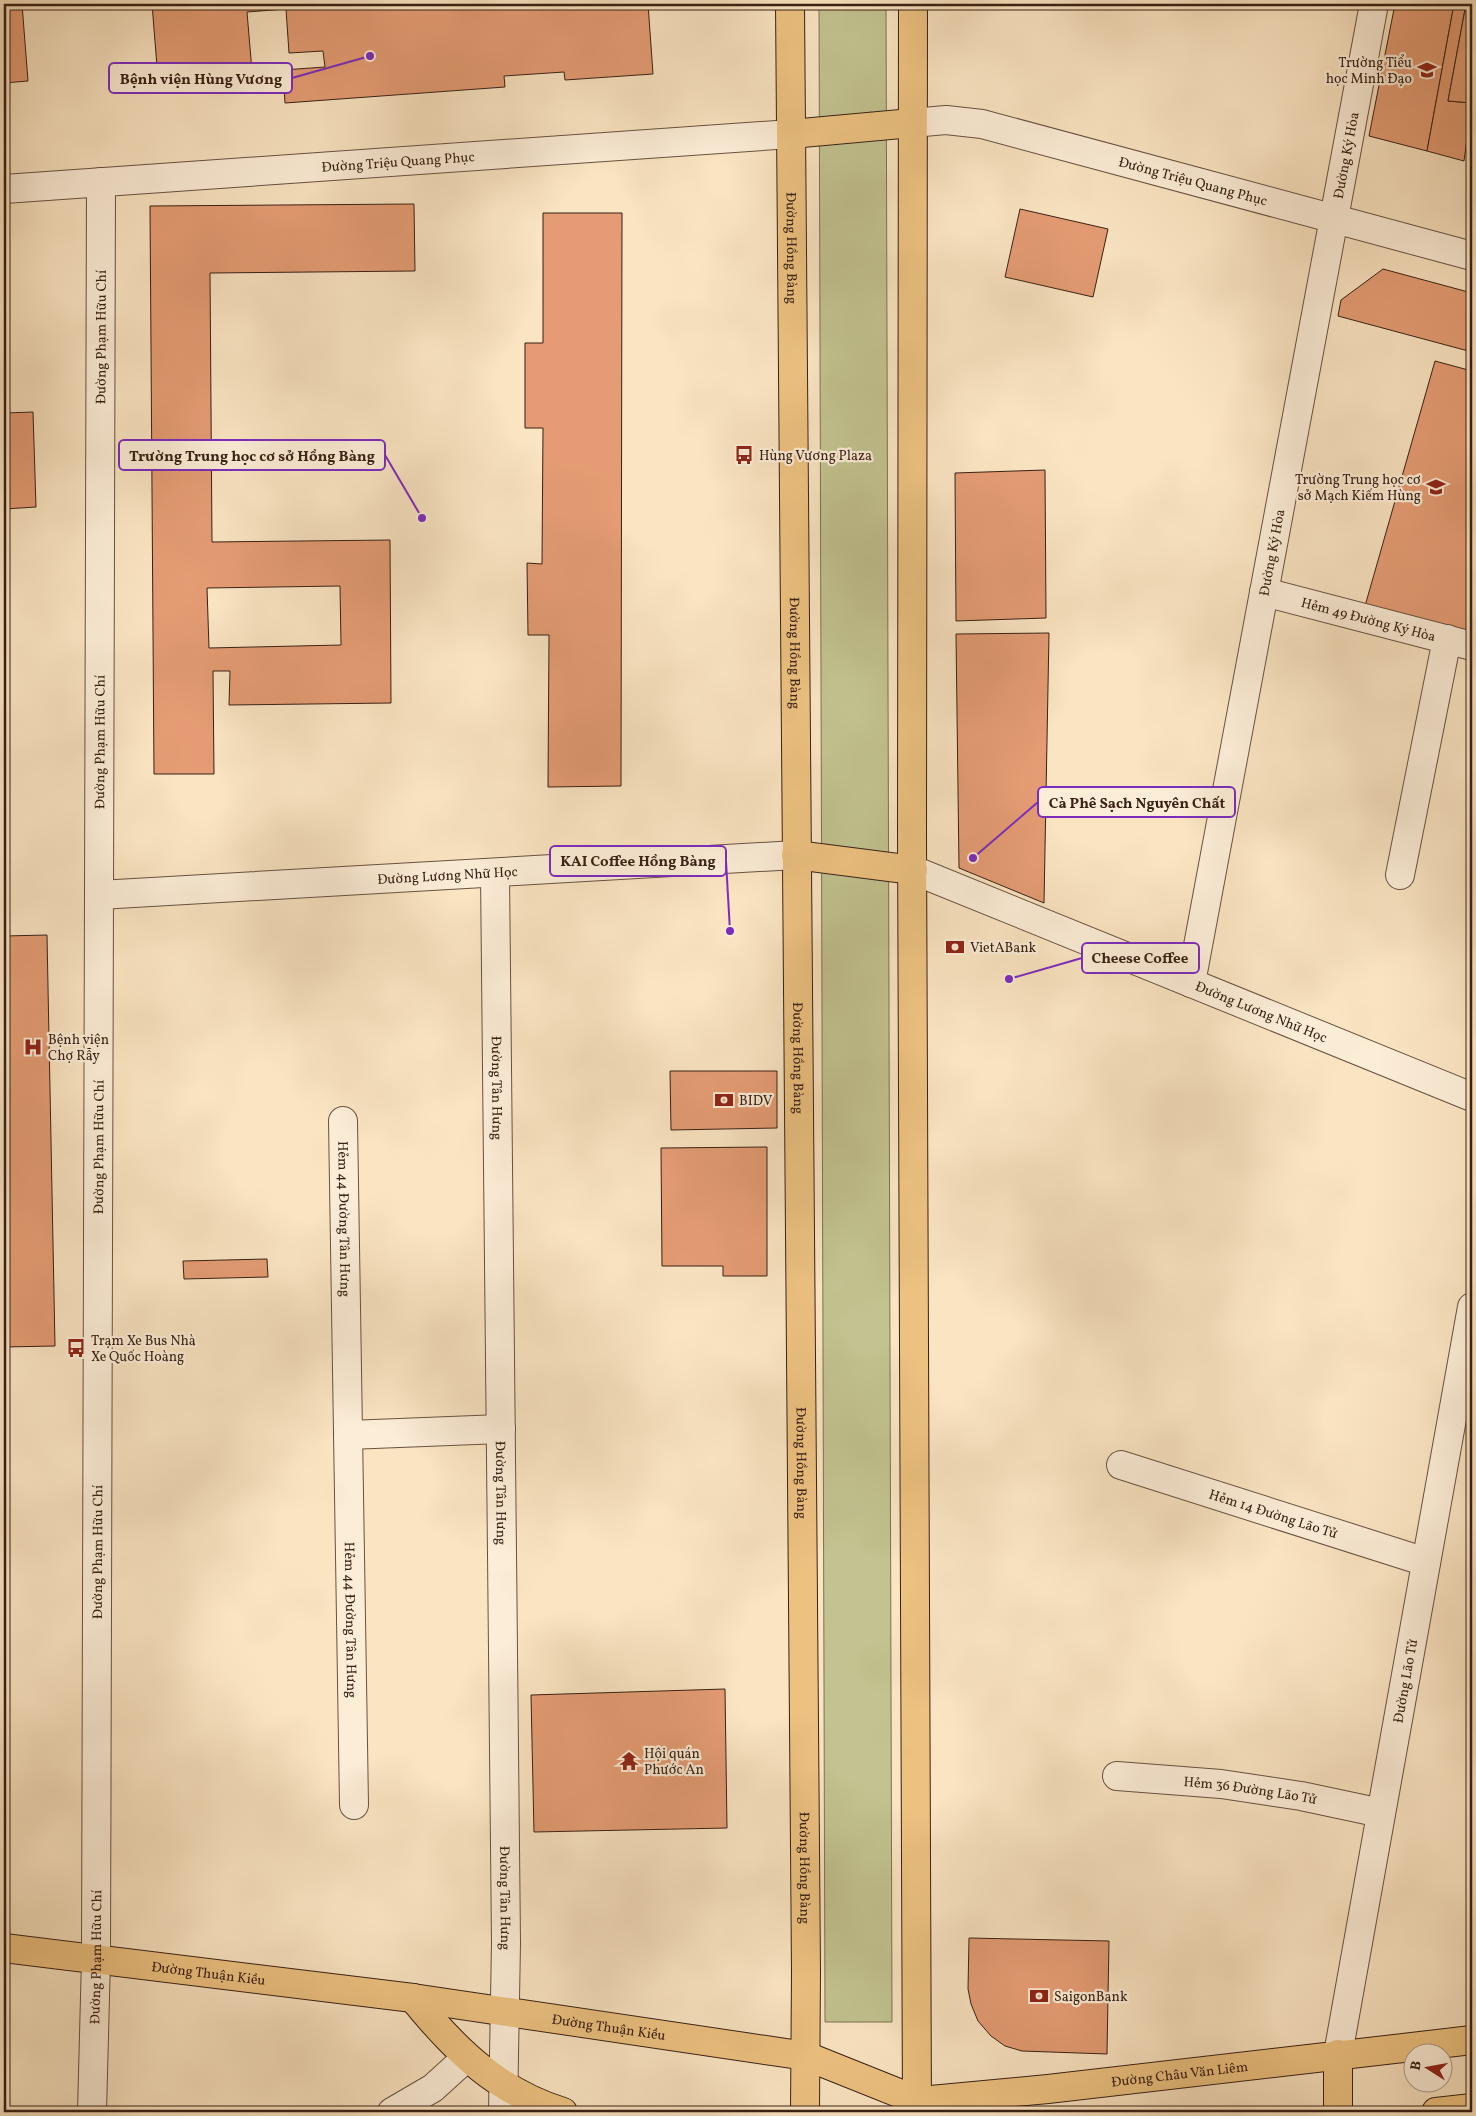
<svg xmlns="http://www.w3.org/2000/svg" width="1476" height="2116" viewBox="0 0 1476 2116" font-family="Vollkorn,serif">
	<style>
		.green { fill: #c2c390; stroke: #7d7252 }
		.building { fill: #e59c74; stroke: #382015; fill-rule: evenodd }
		.lines { fill: none; stroke-linecap: round; stroke-linejoin: round }
		.minor-casing { stroke: #685140; stroke-width: 30 }
		.major-casing { stroke: #382015; stroke-width: 30 }
		.minor { stroke: #fcedd7; stroke-width: 28 }
		.major { stroke: #edc281; stroke-width: 28 }
		.labels { text-anchor: middle; stroke-width: 4.5; stroke-linejoin: round; paint-order: stroke }
		.poi-label { font-size: 14px; fill: #382015; stroke: #fcedd7; text-anchor: start }
		.street-label { font-size: 14px; fill: #382015; stroke: #fcedd7 }
		.leader { fill: none; stroke: #7b2cbf; stroke-width: 2 }
		.callout-dot { fill: #7b2cbf; stroke: #fcedd7; stroke-width: 2 }
		.callout { fill: #fcedd7; stroke: #7b2cbf; stroke-width: 2 }
		.callout-label { font-size: 15px; text-anchor: middle; font-weight: bold; fill: #382015 }
	</style>
	<rect width="100%" height="100%" fill="#fae4c2"/>
	<filter id="stains"><feTurbulence type="fractalNoise" baseFrequency=".004" numOctaves="4"/><feColorMatrix values="0 0 0 0 .2 0 0 0 0 .09 0 0 0 0 .02 0 0 0 .5 -.17"/></filter>
	<radialGradient id="worn" r=".72"><stop offset=".6" stop-color="#630" stop-opacity="0"/><stop offset="1" stop-color="#630" stop-opacity=".3"/></radialGradient>
	<path class="green" d="M 819,4 L 886,4 L 892,2022 L 825,2022 Z"/>
	<g class="building">
		<path d="M 4,4 L 22,4 L 28,81 L 4,83 Z"/>
		<path d="M 152,4 L 259,4 L 260,11 L 247,12 L 252,71 L 158,79 Z"/>
		<path d="M 259,4 L 648,4 L 653,74 L 565,80 L 564,72 L 504,76 L 505,87 L 285,103 L 283,70 L 325,67 L 323,51 L 289,53 L 286,9 L 260,11 Z"/>
		<path d="M 1395,4 L 1454,4 L 1427,151 L 1369,136 Z"/>
		<path d="M 1454,4 L 1466,4 L 1448,101 L 1472,103 L 1464,161 L 1427,151 Z"/>
		<path d="M 1466,4 L 1472,4 L 1472,103 L 1448,101 Z"/>
		<path d="M 1472,103 L 1472,143 L 1467,142 Z"/>
		<path d="M 414,204 L 415,271 L 210,273 L 212,542 L 390,540 L 391,703 L 229,705 L 230,671 L 213,671 L 214,774 L 154,774 L 150,206 ZM 340,586 L 341,645 L 209,648 L 207,588 Z"/>
		<path d="M 1020,209 L 1108,229 L 1093,297 L 1005,277 Z"/>
		<path d="M 543,213 L 622,213 L 621,786 L 548,787 L 549,635 L 528,635 L 527,563 L 542,564 L 543,428 L 525,428 L 525,343 L 543,343 Z"/>
		<path d="M 1383,269 L 1472,293 L 1472,352 L 1338,316 L 1341,300 Z"/>
		<path d="M 1435,361 L 1472,371 L 1472,641 L 1363,613 Z"/>
		<path d="M 33,412 L 36,507 L 4,509 L 4,413 Z"/>
		<path d="M 1045,470 L 1046,618 L 956,621 L 955,473 Z"/>
		<path d="M 1049,633 L 1044,903 L 959,868 L 956,634 Z"/>
		<path d="M 47,935 L 55,1346 L 4,1347 L 4,936 Z"/>
		<path d="M 670,1071 L 777,1071 L 777,1128 L 671,1130 Z"/>
		<path d="M 767,1147 L 767,1276 L 723,1276 L 723,1266 L 662,1266 L 661,1148 Z"/>
		<path d="M 267,1259 L 268,1277 L 184,1279 L 183,1261 Z"/>
		<path d="M 725,1689 L 727,1828 L 534,1832 L 531,1695 Z"/>
		<path d="M 969,1938 L 1109,1941 L 1107,2054 L 1022,2051 L 1005,2046 L 991,2036 L 978,2021 L 971,2004 L 968,1989 Z"/>
	</g>
	<g class="lines">
		<g class="minor-casing">
			<g id="minor">
				<path id="s1" d="M 912,123 L 946,120 L 982,124 L 1472,256"/>
				<path id="s2" d="M 4,189 L 791,134"/>
				<path id="s3" d="M 1264,592 L 1472,646"/>
				<path id="s4" d="M 913,870 L 1472,1097"/>
				<path id="s5" d="M 495,873 L 506,1943 L 503,2112"/>
				<path d="M 1400,875 L 1447,639"/>
				<path id="s6" d="M 99,895 L 796,855"/>
				<path id="s7" d="M 1191,983 L 1374,4"/>
				<path id="s8" d="M 343,1121 L 354,1805"/>
				<path d="M 348,1435 L 501,1429"/>
				<path id="s9" d="M 1121,1465 L 1426,1562"/>
				<path id="s10" d="M 1117,1776 L 1221,1784 L 1301,1796 L 1381,1813"/>
				<path id="s11" d="M 1338,2054 L 1472,1307"/>
				<path id="s12" d="M 92,2112 L 96,1959 L 101,182"/>
				<path d="M 392,2112 L 433,2088 L 466,2058"/>
			</g>
		</g>
		<g class="major-casing">
			<g id="major">
				<path id="s13" d="M 790,4 L 806,1971 L 805,2112"/>
				<path d="M 913,4 L 912,835 L 917,2112"/>
				<path d="M 791,134 L 912,123"/>
				<path d="M 796,855 L 913,870"/>
				<path id="s14" d="M 4,1948 L 413,1998 L 806,2056 L 946,2112"/>
				<path d="M 413,1998 C 455,2050 498,2092 563,2112"/>
				<path d="M 1338,2054 L 1338,2112"/>
				<path id="s15" d="M 920,2101 L 1048,2089 L 1472,2040"/>
				<path d="M 1436,2112 L 1472,2108"/>
			</g>
		</g>
		<use href="#minor" class="minor"/>
		<use href="#major" class="major"/>
	</g>
	<defs>
		<g id="school-bare" transform="scale(1.5)"><path d="M0-5L7-2L0 1L-7-2ZM-4 1L0 2.5L4 1V4Q0 6-4 4Z" fill="#8f2418" stroke="#fcedd7" stroke-width="2.5" paint-order="stroke"/></g>
		<g id="bus-bare" transform="scale(1.5)"><path d="M-5-6H5V4H4V6H2V4H-2V6H-4V4H-5ZM-3.5-4V0h7V-4ZM-3.5 1.2v1.5H-2V1.2ZM2 1.2v1.5H3.5V1.2Z" fill="#8f2418" stroke="#fcedd7" stroke-width="2.5" paint-order="stroke"/></g>
		<g id="bank-bare" transform="scale(1.5)"><path d="M-6-4H6V4H-6ZM0-2.3a2.3 2.3 0 1 0 0 4.6a2.3 2.3 0 1 0 0-4.6Z" fill="#8f2418" stroke="#fcedd7" stroke-width="2.5" paint-order="stroke"/></g>
		<g id="hospital-bare" transform="scale(1.5)"><path d="M-5-5h3v3.5h4V-5h3V5h-3V1.5h-4V5h-3Z" fill="#8f2418" stroke="#fcedd7" stroke-width="2.5" paint-order="stroke"/></g>
		<g id="temple-bare" transform="scale(1.5)"><path d="M0-6L5-2H3V0L6.5 2.5H4V6H1.5V3h-3V6H-4V2.5H-6.5L-3 0V-2H-5Z" fill="#8f2418" stroke="#fcedd7" stroke-width="2.5" paint-order="stroke"/></g>
	</defs>
	<g fill-rule="evenodd">
		<use href="#school-bare" x="1427" y="70"/>
		<use href="#bus-bare" x="744" y="455"/>
		<use href="#school-bare" x="1436" y="487"/>
		<use href="#bank-bare" x="955" y="947"/>
		<use href="#hospital-bare" x="33" y="1047"/>
		<use href="#bank-bare" x="724" y="1100"/>
		<use href="#bus-bare" x="76" y="1348"/>
		<use href="#temple-bare" x="629" y="1761"/>
		<use href="#bank-bare" x="1039" y="1996"/>
	</g>
	<g class="labels">
		<g class="poi-label">
			<text x="1412" y="67" text-anchor="end">Trường Tiểu<tspan x="1412" dy="16">học Minh Đạo</tspan></text>
			<text x="759" y="460">Hùng Vương Plaza</text>
			<text x="1421" y="484" text-anchor="end">Trường Trung học cơ<tspan x="1421" dy="16">sở Mạch Kiếm Hùng</tspan></text>
			<text x="970" y="952">VietABank</text>
			<text x="48" y="1044">Bệnh viện<tspan x="48" dy="16">Chợ Rẫy</tspan></text>
			<text x="739" y="1105">BIDV</text>
			<text x="91" y="1345">Trạm Xe Bus Nhà<tspan x="91" dy="16">Xe Quốc Hoàng</tspan></text>
			<text x="644" y="1758">Hội quán<tspan x="644" dy="16">Phước An</tspan></text>
			<text x="1054" y="2001">SaigonBank</text>
		</g>
		<g class="street-label">
			<text dy="5" stroke="none"><textPath href="#s7" startOffset="842">Đường Ký Hòa</textPath></text>
			<text dy="5" stroke="none"><textPath href="#s2" startOffset="395">Đường Triệu Quang Phục</textPath></text>
			<text dy="5" stroke="none"><textPath href="#s1" startOffset="289">Đường Triệu Quang Phục</textPath></text>
			<text dy="5" stroke="none"><textPath href="#s13" startOffset="244">Đường Hồng Bàng</textPath></text>
			<text dy="5" stroke="none"><textPath href="#s12" startOffset="1775">Đường Phạm Hữu Chí</textPath></text>
			<text dy="5" stroke="none"><textPath href="#s7" startOffset="438">Đường Ký Hòa</textPath></text>
			<text dy="5" stroke="none"><textPath href="#s3" startOffset="108">Hẻm 49 Đường Ký Hòa</textPath></text>
			<text dy="5" stroke="none"><textPath href="#s13" startOffset="649">Đường Hồng Bàng</textPath></text>
			<text dy="5" stroke="none"><textPath href="#s12" startOffset="1370">Đường Phạm Hữu Chí</textPath></text>
			<text dy="5" stroke="none"><textPath href="#s6" startOffset="349">Đường Lương Nhữ Học</textPath></text>
			<text dy="5" stroke="none"><textPath href="#s4" startOffset="376">Đường Lương Nhữ Học</textPath></text>
			<text dy="5" stroke="none"><textPath href="#s13" startOffset="1054">Đường Hồng Bàng</textPath></text>
			<text dy="5" stroke="none"><textPath href="#s5" startOffset="215">Đường Tân Hưng</textPath></text>
			<text dy="5" stroke="none"><textPath href="#s12" startOffset="965">Đường Phạm Hữu Chí</textPath></text>
			<text dy="5" stroke="none"><textPath href="#s8" startOffset="98">Hẻm 44 Đường Tân Hưng</textPath></text>
			<text dy="5" stroke="none"><textPath href="#s13" startOffset="1459">Đường Hồng Bàng</textPath></text>
			<text dy="5" stroke="none"><textPath href="#s5" startOffset="620">Đường Tân Hưng</textPath></text>
			<text dy="5" stroke="none"><textPath href="#s9" startOffset="160">Hẻm 14 Đường Lão Tử</textPath></text>
			<text dy="5" stroke="none"><textPath href="#s12" startOffset="560">Đường Phạm Hữu Chí</textPath></text>
			<text dy="5" stroke="none"><textPath href="#s8" startOffset="499">Hẻm 44 Đường Tân Hưng</textPath></text>
			<text dy="5" stroke="none"><textPath href="#s11" startOffset="379">Đường Lão Tử</textPath></text>
			<text dy="5" stroke="none"><textPath href="#s10" startOffset="134">Hẻm 36 Đường Lão Tử</textPath></text>
			<text dy="5" stroke="none"><textPath href="#s13" startOffset="1864">Đường Hồng Bàng</textPath></text>
			<text dy="5" stroke="none"><textPath href="#s5" startOffset="1025">Đường Tân Hưng</textPath></text>
			<text dy="5" stroke="none"><textPath href="#s12" startOffset="155">Đường Phạm Hữu Chí</textPath></text>
			<text dy="5" stroke="none"><textPath href="#s14" startOffset="206">Đường Thuận Kiều</textPath></text>
			<text dy="5" stroke="none"><textPath href="#s14" startOffset="610">Đường Thuận Kiều</textPath></text>
			<text dy="5" stroke="none"><textPath href="#s15" startOffset="261">Đường Châu Văn Liêm</textPath></text>
		</g>
	</g>
	<path class="leader" d="M370 56L292 78M422 518L385 455M973 858L1038 802M730 931L726 861M1009 979L1082 958"/>
	<g class="callout-dot">
		<circle cx="370" cy="56" r="5"/>
		<circle cx="422" cy="518" r="5"/>
		<circle cx="973" cy="858" r="5"/>
		<circle cx="730" cy="931" r="5"/>
		<circle cx="1009" cy="979" r="5"/>
	</g>
	<g class="callout">
		<rect x="109" y="63" width="183" height="30" rx="5"/>
		<rect x="119" y="440" width="266" height="30" rx="5"/>
		<rect x="1038" y="787" width="197" height="30" rx="5"/>
		<rect x="550" y="846" width="176" height="30" rx="5"/>
		<rect x="1082" y="943" width="117" height="30" rx="5"/>
	</g>
	<g class="callout-label">
		<text x="201" y="84">Bệnh viện Hùng Vương</text>
		<text x="252" y="461">Trường Trung học cơ sở Hồng Bàng</text>
		<text x="1137" y="808">Cà Phê Sạch Nguyên Chất</text>
		<text x="638" y="866">KAI Coffee Hồng Bàng</text>
		<text x="1140" y="963">Cheese Coffee</text>
	</g>
	<rect width="1476" height="2116" fill="none" stroke="#fae4c2" stroke-width="20"/>
	<rect x="5" y="5" width="1466" height="2106" fill="none" stroke="#382015" stroke-width="2.5"/>
	<rect x="10" y="10" width="1456" height="2096" fill="none" stroke="#382015"/>
	<g transform="translate(1428 2068) rotate(281)"><circle r="24" fill="#fcedd7" stroke="#ae9b89"/>
	<path d="M0-4L9 19L0 12L-9 19Z" fill="#8f2418"/>
	<text y="-8" font-size="14" font-weight="bold" text-anchor="middle" fill="#382015">B</text>
	</g>
	<rect width="100%" height="100%" filter="url(#stains)"/>
	<rect width="100%" height="100%" fill="url(#worn)"/>
</svg>
